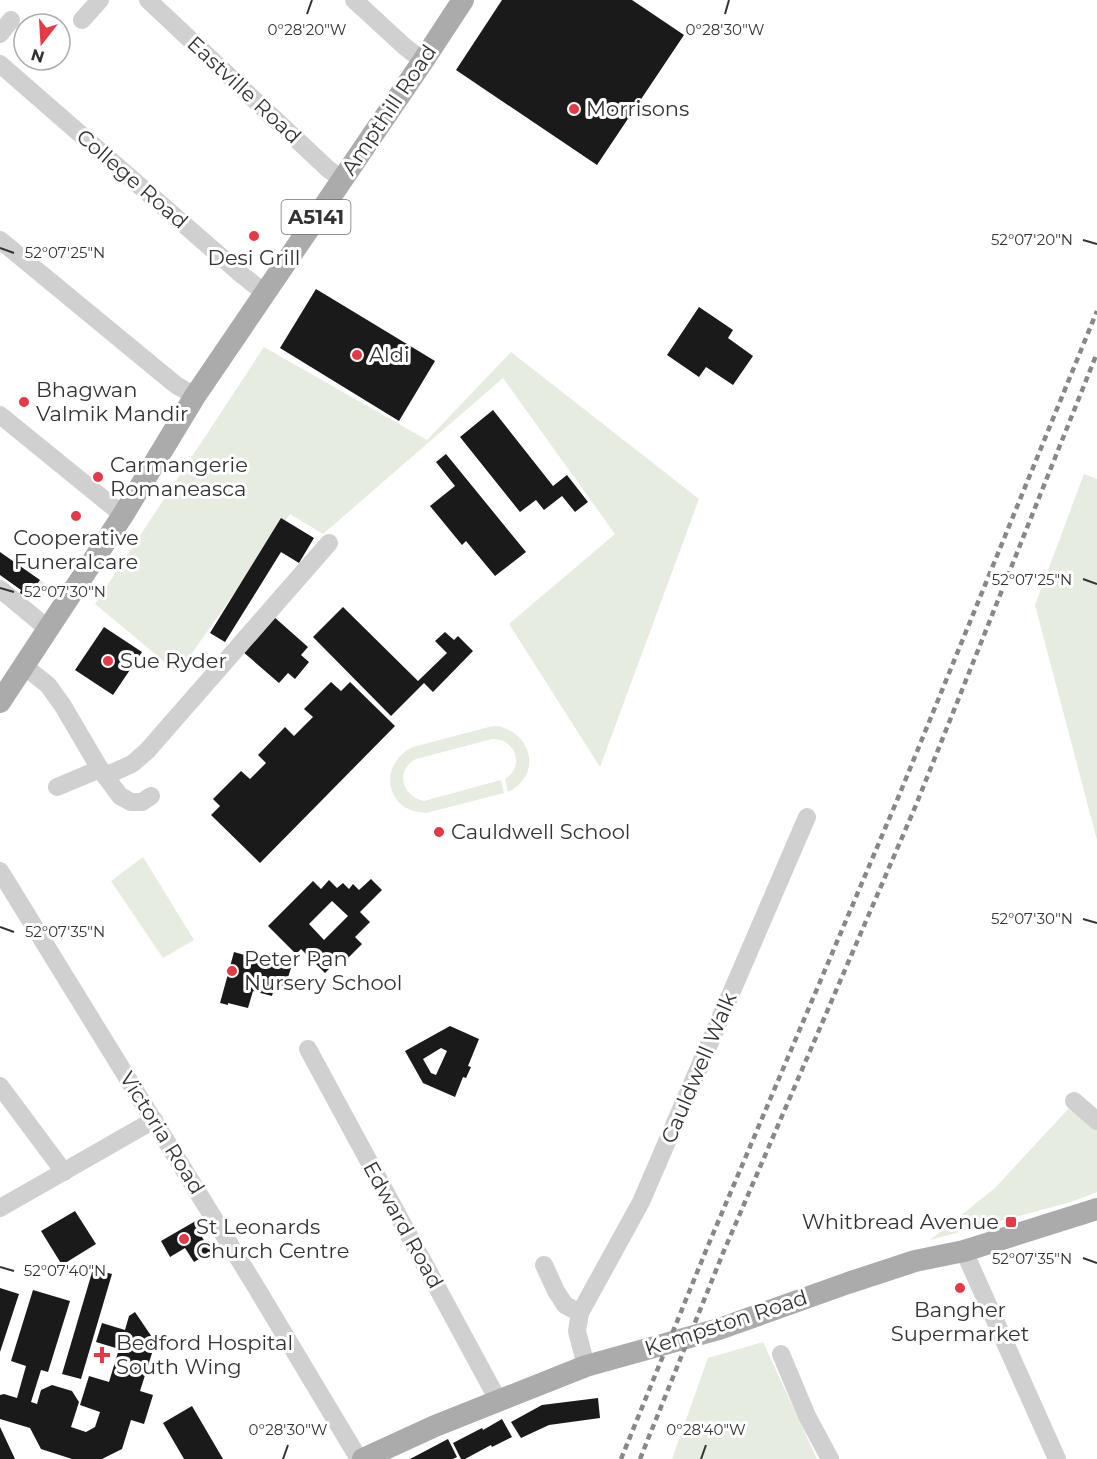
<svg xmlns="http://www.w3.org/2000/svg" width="1097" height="1459" viewBox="0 0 1097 1459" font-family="Montserrat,sans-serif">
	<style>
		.green { fill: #e6ecdf }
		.building { fill: #1a1a1a; fill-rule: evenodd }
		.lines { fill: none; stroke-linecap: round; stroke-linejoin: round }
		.minor { stroke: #d0d0d0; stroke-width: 18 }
		.major { stroke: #ababab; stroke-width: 22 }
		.rail { stroke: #888; stroke-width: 4.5; stroke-dasharray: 6 4.5; stroke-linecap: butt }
		.ticks { fill: none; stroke: #333; stroke-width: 2 }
		.poi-dot { fill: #e63946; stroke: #fff; stroke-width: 2 }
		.labels { text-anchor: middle; stroke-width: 6; stroke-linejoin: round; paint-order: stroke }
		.shield { fill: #fff; stroke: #707070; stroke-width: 1.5 }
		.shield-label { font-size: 20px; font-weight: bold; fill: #333 }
		.street-label { font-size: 21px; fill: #333; stroke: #fff }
		.poi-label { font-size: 21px; fill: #333; stroke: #fff; text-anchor: start }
		.ticks-label { font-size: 15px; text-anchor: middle; fill: #333; stroke: #fff; stroke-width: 6; stroke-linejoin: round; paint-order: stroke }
	</style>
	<rect width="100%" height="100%" fill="#fff"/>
	<g class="green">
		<path d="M 264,347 L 427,440 L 511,352 L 699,499 L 600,767 L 509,624 L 615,534 L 503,378 L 323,534 L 290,514 L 178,673 L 95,604 Z"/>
		<path d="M 1084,474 L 1097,479 L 1097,840 L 1035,605 Z"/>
		<path d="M 40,580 L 50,586 L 40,601 L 30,594 Z"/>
		<path d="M 497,726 C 533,733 542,776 508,792 L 505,779 C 526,766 515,738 492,739 L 416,759 C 394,771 402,796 424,801 L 501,780 L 504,793 L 426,813 C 418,812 410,811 403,806 C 381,788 389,758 413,747 L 489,727 Z"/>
		<path d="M 143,857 L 194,940 L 163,958 L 111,881 Z"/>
		<path d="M 1071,1106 L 1097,1129 L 1097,1192 L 1071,1202 L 930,1240 L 995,1188 Z"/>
		<path d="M 763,1342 L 817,1459 L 672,1459 L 708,1358 Z"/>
	</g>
	<g class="building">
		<path d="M 502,0 L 632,0 L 684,35 L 597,165 L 456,70 Z"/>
		<path d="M 316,289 L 435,361 L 399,421 L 280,348 Z"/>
		<path d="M 699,307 L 733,330 L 728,338 L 753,356 L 733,385 L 706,367 L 699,377 L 667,355 Z"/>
		<path d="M 493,410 L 553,486 L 567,475 L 588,502 L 575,512 L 562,496 L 544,510 L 536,500 L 520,512 L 460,437 Z"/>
		<path d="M 446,454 L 526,552 L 495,576 L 466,541 L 462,545 L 430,506 L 455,486 L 436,462 Z"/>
		<path d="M 281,518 L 314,538 L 299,563 L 281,552 L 225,642 L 210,633 Z"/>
		<path d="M 0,552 L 40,580 L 30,594 L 28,593 L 26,597 L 20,593 L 21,590 L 0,575 Z"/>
		<path d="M 343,607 L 418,681 L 447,653 L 435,641 L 445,632 L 454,640 L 458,636 L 473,651 L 433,692 L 424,683 L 391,716 L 313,637 Z"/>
		<path d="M 273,616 L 308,647 L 301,655 L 309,662 L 295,679 L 288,673 L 279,683 L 242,651 Z"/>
		<path d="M 104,627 L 142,652 L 113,695 L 75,670 Z"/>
		<path d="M 331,682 L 341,691 L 350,682 L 395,726 L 260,863 L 211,815 L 220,806 L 213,799 L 241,771 L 250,779 L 266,763 L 258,755 L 285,727 L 294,736 L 313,717 L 304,709 Z"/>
		<path d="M 371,879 L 382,890 L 360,912 L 370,922 L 355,937 L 362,944 L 345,961 L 341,957 L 325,973 L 301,949 L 296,954 L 268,926 L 313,881 L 321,889 L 329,880 L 337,888 L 343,883 L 349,889 L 353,884 L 359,890 ZM 332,901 L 348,916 L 324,940 L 309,924 Z"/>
		<path d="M 234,952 L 291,968 L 285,987 L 275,985 L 272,996 L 253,991 L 248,1008 L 228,1003 L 228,1005 L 220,1003 Z"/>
		<path d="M 450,1026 L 479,1039 L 468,1066 L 471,1067 L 466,1078 L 463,1077 L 455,1097 L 423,1083 L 405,1051 ZM 441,1048 L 447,1051 L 436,1075 L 431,1073 L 423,1059 Z"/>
		<path d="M 75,1211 L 96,1244 L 62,1265 L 41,1231 Z"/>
		<path d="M 199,1219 L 208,1234 L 202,1237 L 211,1252 L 194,1262 L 185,1248 L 170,1257 L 161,1241 Z"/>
		<path d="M 93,1269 L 112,1274 L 81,1379 L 62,1374 Z"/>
		<path d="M 0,1288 L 19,1294 L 0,1352 Z"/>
		<path d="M 33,1290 L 70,1301 L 48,1372 L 41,1370 L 31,1402 L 37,1404 L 41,1390 L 52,1385 L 72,1391 L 79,1402 L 71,1427 L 86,1432 L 95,1427 L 100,1412 L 80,1405 L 89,1376 L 109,1382 L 119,1349 L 96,1342 L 102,1323 L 125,1330 L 129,1316 L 135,1312 L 158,1346 L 153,1350 L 140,1391 L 153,1395 L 144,1424 L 131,1420 L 122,1449 L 102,1459 L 72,1459 L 41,1449 L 30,1428 L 0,1419 L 0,1395 L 4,1394 L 17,1398 L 26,1366 L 11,1361 Z"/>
		<path d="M 598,1398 L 600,1418 L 549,1425 L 521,1438 L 511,1422 L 542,1405 Z"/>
		<path d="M 192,1406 L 223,1459 L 184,1459 L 163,1423 Z"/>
		<path d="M 502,1419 L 512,1437 L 492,1447 L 491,1445 L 465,1459 L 461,1459 L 453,1443 L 482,1428 L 483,1430 Z"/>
		<path d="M 0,1427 L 15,1459 L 0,1459 Z"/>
		<path d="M 448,1439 L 457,1457 L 453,1459 L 410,1459 Z"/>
	</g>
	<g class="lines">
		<g class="minor">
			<path d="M 148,0 L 328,169 L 342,179"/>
			<path d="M 354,0 L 404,46 L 423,61"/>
			<path d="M 82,20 L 100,0"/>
			<path d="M 0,34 L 11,20"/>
			<path d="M 0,64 L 242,275 L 265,293"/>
			<path d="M 0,240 L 176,385 L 195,396"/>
			<path d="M 0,415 L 123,515"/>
			<path d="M 0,589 L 47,628"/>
			<path d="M 24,666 L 48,685 L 63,706 L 100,769 L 120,796 L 131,802 L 142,802 L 151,796"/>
			<path d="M 105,776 L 132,764 L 147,751 L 329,543"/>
			<path d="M 57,787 L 100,769"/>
			<path d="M 0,871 L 256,1287 L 359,1459"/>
			<path d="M 308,1049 L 498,1400"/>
			<path d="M 0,1086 L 64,1172"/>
			<path d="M 1074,1101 L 1097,1121"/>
			<path d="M 0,1208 L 154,1120"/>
			<path d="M 964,1251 L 1057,1459"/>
			<path d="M 544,1265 L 556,1291 L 565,1305 L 580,1313"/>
			<path d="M 781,1354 L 807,1416 L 830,1459"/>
			<path d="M 586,1366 L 577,1331 L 580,1313 L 641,1202 L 807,817"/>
		</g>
		<g class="major">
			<path d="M 0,702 L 123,515 L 195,396 L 423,61 L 463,0"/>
			<path d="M 363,1459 L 435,1426 L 586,1366 L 719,1329 L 848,1283 L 915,1261 L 964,1251 L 1097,1209"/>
		</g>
		<g class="rail">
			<path d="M 621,1459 L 707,1248 L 898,798 L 1097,311"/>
			<path d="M 640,1459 L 723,1253 L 916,805 L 1097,353"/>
		</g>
	</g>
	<path class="ticks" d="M 307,14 L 312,0M 725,14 L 729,0M 1083,240 L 1097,244M 0,248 L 14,253M 1083,579 L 1097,584M 0,588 L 14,592M 1083,919 L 1097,923M 0,927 L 14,932M 1083,1258 L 1097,1263M 0,1267 L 14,1271M 283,1459 L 288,1445M 701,1459 L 706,1445"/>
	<g class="poi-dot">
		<circle cx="574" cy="109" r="6"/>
		<circle cx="254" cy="236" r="6"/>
		<circle cx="357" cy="355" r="6"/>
		<circle cx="24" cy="402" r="6"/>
		<circle cx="98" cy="477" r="6"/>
		<circle cx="76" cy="516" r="6"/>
		<circle cx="108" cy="661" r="6"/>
		<circle cx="439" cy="832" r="6"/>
		<circle cx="232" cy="971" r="6"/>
		<rect x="1005" y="1216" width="12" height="12" rx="3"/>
		<circle cx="184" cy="1239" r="6"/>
		<circle cx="960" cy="1288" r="6"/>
		<path d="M99 1346h6v6h6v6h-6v6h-6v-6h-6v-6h6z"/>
	</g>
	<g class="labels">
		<rect class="shield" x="281.5" y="200" width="69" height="34" rx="4.5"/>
		<g class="shield-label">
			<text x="316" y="224">A5141</text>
		</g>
		<g class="street-label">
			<text transform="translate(244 90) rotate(43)" y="7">Eastville Road</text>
			<text transform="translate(389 110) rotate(-56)" y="7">Ampthill Road</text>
			<text transform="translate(132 179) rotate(41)" y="7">College Road</text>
			<text transform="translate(699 1068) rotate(-67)" y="7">Cauldwell Walk</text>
			<text transform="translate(162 1133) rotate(58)" y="7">Victoria Road</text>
			<text transform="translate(403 1225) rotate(61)" y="7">Edward Road</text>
			<text transform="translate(726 1323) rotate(-18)" y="7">Kempston Road</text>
		</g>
		<g class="poi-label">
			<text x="586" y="116">Morrisons</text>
			<text x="254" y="265" text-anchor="middle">Desi Grill</text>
			<text x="369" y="362">Aldi</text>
			<text x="36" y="397">Bhagwan<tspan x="36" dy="24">Valmik Mandir</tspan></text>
			<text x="110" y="472">Carmangerie<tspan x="110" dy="24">Romaneasca</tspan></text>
			<text x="76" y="545" text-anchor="middle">Cooperative<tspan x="76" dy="24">Funeralcare</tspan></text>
			<text x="120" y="668">Sue Ryder</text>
			<text x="451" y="839">Cauldwell School</text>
			<text x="244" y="966">Peter Pan<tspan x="244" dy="24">Nursery School</tspan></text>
			<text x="999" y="1229" text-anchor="end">Whitbread Avenue</text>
			<text x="196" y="1234">St Leonards<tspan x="196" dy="24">Church Centre</tspan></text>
			<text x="960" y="1317" text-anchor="middle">Bangher<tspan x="960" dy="24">Supermarket</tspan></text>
			<text x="116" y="1350">Bedford Hospital<tspan x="116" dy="24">South Wing</tspan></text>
		</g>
	</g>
	<g class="ticks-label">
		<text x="307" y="35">0°28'20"W</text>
		<text x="725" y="35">0°28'30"W</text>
		<text x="1032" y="245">52°07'20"N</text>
		<text x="65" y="258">52°07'25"N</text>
		<text x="1032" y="585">52°07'25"N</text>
		<text x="65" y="597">52°07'30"N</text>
		<text x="1032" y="924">52°07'30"N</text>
		<text x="65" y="937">52°07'35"N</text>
		<text x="1032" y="1264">52°07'35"N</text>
		<text x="65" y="1276">52°07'40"N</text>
		<text x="288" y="1435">0°28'30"W</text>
		<text x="706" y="1435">0°28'40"W</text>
	</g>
	<g transform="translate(42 42) rotate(197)"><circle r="28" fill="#ffffff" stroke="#adadad" stroke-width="1.5"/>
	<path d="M0-4.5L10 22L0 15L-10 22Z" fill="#e63946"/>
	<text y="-9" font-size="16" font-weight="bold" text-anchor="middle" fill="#333333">N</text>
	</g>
</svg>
